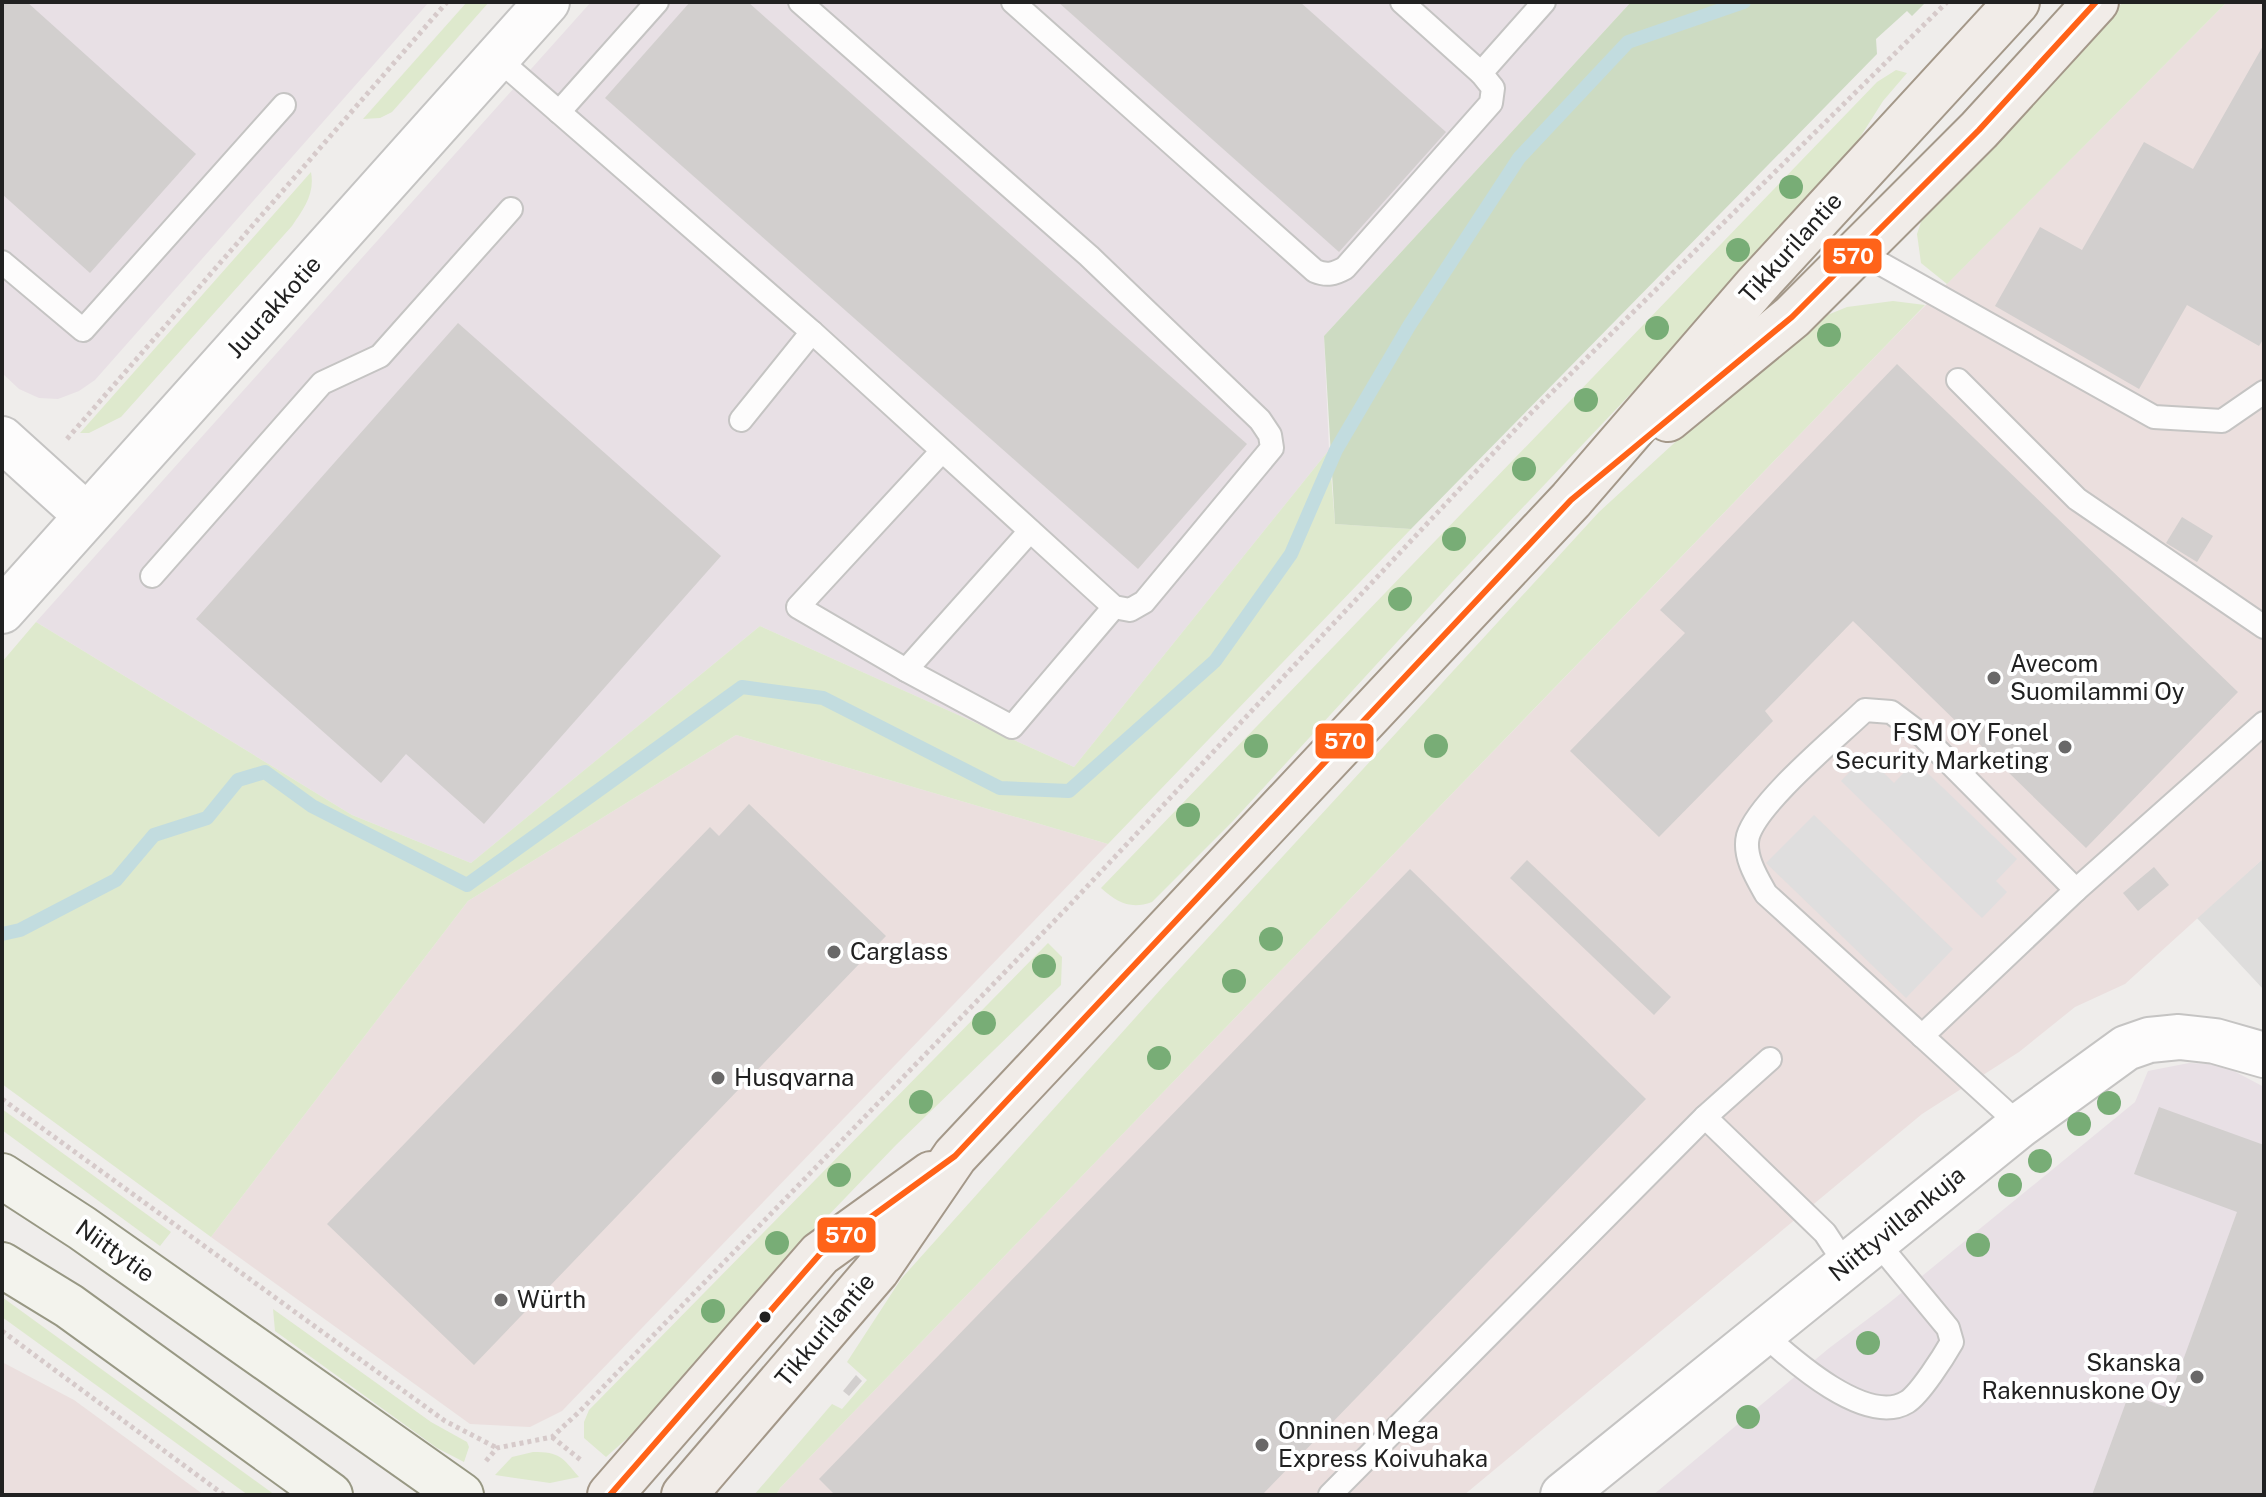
<svg xmlns="http://www.w3.org/2000/svg" width="2266" height="1497" viewBox="0 0 2266 1497" font-family="'Public Sans',sans-serif">
	<style>
		.residential { fill: #dedddc }
		.commercial { fill: #ebdfde }
		.industrial { fill: #e8e0e5 }
		.grass { fill: #dee9cd }
		.forest { fill: #cddbc2 }
		.parking { fill: #dfdede }
		.lines { fill: none; stroke-linecap: round; stroke-linejoin: round }
		.stream { stroke: #c2dcdf; stroke-width: 14 }
		.building { fill: #d2cfce }
		.lane-casing { stroke: #c5c4c3; stroke-width: 26 }
		.street-casing { stroke: #c5c4c3; stroke-width: 48 }
		.secondary-casing { stroke: #989884; stroke-width: 48 }
		.primary-casing { stroke: #a49889; stroke-width: 48 }
		.path { stroke: #d6caca; stroke-width: 5; stroke-dasharray: 4 4; stroke-linecap: butt }
		.lane { stroke: #fdfcfc; stroke-width: 22 }
		.street { stroke: #fdfcfc; stroke-width: 44 }
		.secondary { stroke: #f3f3ed; stroke-width: 44 }
		.primary { stroke: #f1ece8; stroke-width: 44 }
		.bus-1-casing { stroke: #fff; stroke-width: 12 }
		.bus-1 { stroke: #ff6319; stroke-width: 6 }
		.tree { fill: #78ad76 }
		.poi-dot { fill: #696868; stroke: #fff; stroke-width: 3 }
		.bus-dot { fill: #212121; stroke: #fff; stroke-width: 3 }
		.labels { text-anchor: middle; stroke-width: 8; stroke-linejoin: round; paint-order: stroke }
		.street-label { font-size: 24px; fill: #212121; stroke: #fff }
		.poi-label { font-size: 24px; fill: #212121; stroke: #fff; text-anchor: start }
		.line-badge { stroke: #fff; stroke-width: 3 }
		.badge-label { font-size: 22px; text-anchor: middle; font-weight: bold; fill: #fff }
	</style>
	<rect width="100%" height="100%" fill="#efedeb"/>
	<path class="residential" d="M 2264,858 L 2264,990 L 2196,917 Z"/>
	<g class="commercial">
		<path d="M 2227,2 L 2264,2 L 2264,858 L 2125,984 L 2075,1007 L 2019,1052 L 1922,1114 L 1464,1495 L 776,1495 L 780,1488 L 1902,329 Z"/>
		<path d="M 736,735 L 1108,844 L 562,1411 L 530,1427 L 470,1424 L 211,1237 L 468,901 Z"/>
		<path d="M 2,1362 L 74,1400 L 204,1495 L 2,1495 Z"/>
	</g>
	<g class="industrial">
		<path d="M 2,2 L 429,2 L 95,380 L 79,391 L 58,399 L 39,398 L 19,389 L 2,373 Z"/>
		<path d="M 591,2 L 1631,2 L 1324,336 L 1329,450 L 1074,767 L 760,626 L 471,863 L 352,815 L 36,622 Z"/>
		<path d="M 2189,1063 L 2212,1064 L 2232,1070 L 2264,1087 L 2264,1495 L 1653,1495 L 1828,1349 L 1889,1303 L 2135,1102 L 2148,1071 Z"/>
	</g>
	<g class="grass">
		<path d="M 467,2 L 489,2 L 392,112 L 380,118 L 363,119 Z"/>
		<path d="M 2123,2 L 2227,2 L 1947,284 L 1921,263 L 1917,234 L 1922,219 Z"/>
		<path d="M 1896,70 L 1907,73 L 1883,101 L 1840,169 L 1752,266 L 1452,582 L 1233,821 L 1152,902 C 1130,910 1117,902 1101,888 L 1877,82 Z"/>
		<path d="M 311,172 C 315,194 304,208 292,226 L 121,417 L 89,433 L 80,433 Z"/>
		<path d="M 1893,301 L 1925,305 L 780,1488 L 776,1495 L 754,1495 L 832,1404 L 842,1409 L 867,1380 L 847,1362 L 901,1279 L 1161,989 L 1599,512 L 1803,325 L 1847,307 Z"/>
		<path d="M 1329,450 L 1335,524 L 1411,529 L 1108,844 L 736,735 L 468,901 L 211,1237 L 2,1084 L 2,662 L 36,622 L 352,815 L 471,863 L 760,626 L 1074,767 Z"/>
		<path d="M 1048,943 L 1062,957 L 1061,985 L 896,1145 L 823,1221 L 631,1435 L 606,1457 L 584,1438 L 584,1422 L 589,1410 Z"/>
		<path d="M 2,1109 L 171,1232 L 160,1246 L 2,1130 Z"/>
		<path d="M 2,1297 L 275,1495 L 248,1495 L 2,1317 Z"/>
		<path d="M 273,1309 L 431,1422 L 467,1442 L 469,1447 L 464,1462 L 437,1448 L 275,1331 Z"/>
		<path d="M 533,1452 C 560,1452 562,1457 579,1477 L 550,1483 L 495,1475 L 512,1457 Z"/>
	</g>
	<path class="forest" d="M 1631,2 L 1926,2 L 1912,16 L 1907,11 L 1876,39 L 1877,54 L 1411,529 L 1335,524 L 1324,336 Z"/>
	<g class="parking">
		<path d="M 1866,755 L 1894,783 L 1915,761 L 2017,859 L 1996,881 L 2007,892 L 1982,918 L 1841,781 Z"/>
		<path d="M 1814,815 L 1953,949 L 1906,998 L 1766,863 Z"/>
	</g>
	<g class="lines">
		<path class="stream" d="M 2,934 L 20,930 L 116,880 L 154,835 L 207,818 L 238,780 L 265,772 L 312,806 L 467,885 L 742,687 L 823,698 L 1000,788 L 1069,791 L 1215,661 L 1291,554 L 1336,450 L 1409,326 L 1519,158 L 1628,42 L 1744,2"/>
	</g>
	<g class="building">
		<path d="M 2,2 L 27,2 L 196,154 L 90,273 L 2,194 Z"/>
		<path d="M 690,2 L 748,2 L 1247,444 L 1138,569 L 605,98 Z"/>
		<path d="M 1058,2 L 1300,2 L 1446,132 L 1339,252 Z"/>
		<path d="M 2264,44 L 2264,338 L 2259,346 L 2187,305 L 2139,389 L 1995,306 L 2040,227 L 2082,250 L 2144,142 L 2193,169 Z"/>
		<path d="M 458,323 L 721,556 L 484,824 L 406,754 L 381,783 L 196,619 Z"/>
		<path d="M 1897,364 L 2238,692 L 2086,848 L 1853,621 L 1765,711 L 1773,721 L 1659,837 L 1570,751 L 1685,633 L 1660,610 Z"/>
		<path d="M 2182,517 L 2213,536 L 2197,562 L 2166,543 Z"/>
		<path d="M 749,804 L 886,936 L 474,1365 L 327,1224 L 710,827 L 719,836 Z"/>
		<path d="M 1527,860 L 1671,997 L 1654,1015 L 1510,878 Z"/>
		<path d="M 2154,867 L 2169,885 L 2138,911 L 2123,893 Z"/>
		<path d="M 1410,869 L 1646,1099 L 1262,1495 L 835,1495 L 819,1479 Z"/>
		<path d="M 2159,1107 L 2264,1145 L 2264,1495 L 2092,1495 L 2129,1394 L 2166,1407 L 2237,1212 L 2134,1174 Z"/>
		<path d="M 856,1375 L 862,1381 L 849,1396 L 843,1391 Z"/>
	</g>
	<g class="lines">
		<g class="lane-casing">
			<g id="lane">
				<path d="M 1013,2 L 1315,271 C 1327,276 1334,274 1345,268 L 1491,103 L 1493,88 L 1481,73"/>
				<path d="M 1402,2 L 1481,73 L 1544,2"/>
				<path d="M 497,58 L 812,332 L 1114,607 L 1130,610 L 1144,602 L 1272,448 L 1270,435 L 1260,420 L 1089,256 L 800,2"/>
				<path d="M 559,112 L 657,2"/>
				<path d="M 1858,251 L 2154,417 L 2222,421 L 2264,392"/>
				<path d="M 2,262 L 83,330 L 284,105"/>
				<path d="M 1958,380 L 2077,499 L 2264,627"/>
				<path d="M 741,420 L 812,332"/>
				<path d="M 942,451 L 798,607 L 906,670 L 1012,727 L 1114,607"/>
				<path d="M 152,576 L 322,383 L 380,356 L 511,209"/>
				<path d="M 906,670 L 1030,531"/>
				<path d="M 1922,1036 L 2076,890 L 2264,723"/>
				<path d="M 1705,1117 L 1825,1233 L 1846,1265"/>
				<path d="M 2020,1125 L 1766,894 C 1757,878 1743,856 1748,836 C 1758,802 1837,737 1865,710 L 1891,712 L 1923,736 L 2076,890"/>
				<path d="M 1762,1333 C 1791,1359 1866,1427 1907,1402 C 1920,1394 1944,1356 1952,1342 L 1948,1328 L 1876,1241"/>
				<path d="M 1330,1495 L 1705,1117 L 1770,1059"/>
			</g>
		</g>
		<g class="street-casing">
			<g id="street">
				<path d="M 2,439 L 86,515"/>
				<path d="M 2,611 L 547,2"/>
				<path d="M 1563,1495 L 2020,1125 L 2126,1048 L 2149,1040 L 2179,1037 L 2215,1041 L 2264,1055"/>
			</g>
		</g>
		<g class="secondary-casing">
			<g id="secondary">
				<path d="M 2,1176 L 82,1228 L 461,1495"/>
				<path d="M 2,1265 L 69,1306 L 330,1495"/>
			</g>
		</g>
		<g class="primary-casing">
			<g id="primary">
				<path d="M 1668,419 L 1792,317 L 1979,130 L 2096,2"/>
				<path d="M 610,1495 L 820,1254 L 931,1174"/>
				<path d="M 684,1495 L 877,1270 L 955,1156 L 1571,500 L 1756,286 L 2017,2"/>
			</g>
		</g>
		<g class="path">
			<path d="M 67,439 L 447,2"/>
			<path d="M 2,1099 L 445,1421 L 497,1448"/>
			<path d="M 2,1331 L 224,1495"/>
			<path d="M 552,1437 L 582,1461"/>
			<path d="M 486,1461 L 497,1448 L 552,1437 L 579,1412 L 1066,909 L 1528,416 L 1947,2"/>
		</g>
		<use href="#lane" class="lane"/>
		<use href="#street" class="street"/>
		<use href="#secondary" class="secondary"/>
		<use href="#primary" class="primary"/>
		<g class="bus-1-casing">
			<path id="bus-1" d="M 610,1495 L 820,1254 L 955,1156 L 1571,500 L 1792,317 L 1979,130 L 2096,2"/>
		</g>
		<use href="#bus-1" class="bus-1"/>
	</g>
	<g class="tree">
		<circle cx="1791" cy="187" r="12"/>
		<circle cx="1738" cy="250" r="12"/>
		<circle cx="1657" cy="328" r="12"/>
		<circle cx="1829" cy="335" r="12"/>
		<circle cx="1586" cy="400" r="12"/>
		<circle cx="1524" cy="469" r="12"/>
		<circle cx="1454" cy="539" r="12"/>
		<circle cx="1400" cy="599" r="12"/>
		<circle cx="1256" cy="746" r="12"/>
		<circle cx="1436" cy="746" r="12"/>
		<circle cx="1188" cy="815" r="12"/>
		<circle cx="1271" cy="939" r="12"/>
		<circle cx="1044" cy="966" r="12"/>
		<circle cx="1234" cy="981" r="12"/>
		<circle cx="984" cy="1023" r="12"/>
		<circle cx="1159" cy="1058" r="12"/>
		<circle cx="921" cy="1102" r="12"/>
		<circle cx="2109" cy="1103" r="12"/>
		<circle cx="2079" cy="1124" r="12"/>
		<circle cx="2040" cy="1161" r="12"/>
		<circle cx="839" cy="1175" r="12"/>
		<circle cx="2010" cy="1185" r="12"/>
		<circle cx="777" cy="1243" r="12"/>
		<circle cx="1978" cy="1245" r="12"/>
		<circle cx="713" cy="1311" r="12"/>
		<circle cx="1868" cy="1343" r="12"/>
		<circle cx="1748" cy="1417" r="12"/>
	</g>
	<g class="poi-dot">
		<circle cx="1994" cy="678" r="8"/>
		<circle cx="2065" cy="747" r="8"/>
		<circle cx="834" cy="952" r="8"/>
		<circle cx="718" cy="1078" r="8"/>
		<circle cx="501" cy="1300" r="8"/>
		<circle cx="2197" cy="1377" r="8"/>
		<circle cx="1262" cy="1445" r="8"/>
	</g>
	<circle class="bus-dot" cx="765" cy="1317" r="7"/>
	<g class="labels">
		<g class="street-label">
			<text transform="translate(1791 248) rotate(-48)" y="8">Tikkurilantie</text>
			<text transform="translate(274 307) rotate(-48)" y="8">Juurakkotie</text>
			<text transform="translate(1897 1224) rotate(-39)" y="8">Niittyvillankuja</text>
			<text transform="translate(115 1251) rotate(35)" y="8">Niittytie</text>
			<text transform="translate(825 1330) rotate(-50)" y="8">Tikkurilantie</text>
		</g>
		<g class="poi-label">
			<text x="2010" y="672">Avecom<tspan x="2010" dy="28">Suomilammi Oy</tspan></text>
			<text x="2049" y="741" text-anchor="end">FSM OY Fonel<tspan x="2049" dy="28">Security Marketing</tspan></text>
			<text x="850" y="960">Carglass</text>
			<text x="734" y="1086">Husqvarna</text>
			<text x="517" y="1308">Würth</text>
			<text x="2181" y="1371" text-anchor="end">Skanska<tspan x="2181" dy="28">Rakennuskone Oy</tspan></text>
			<text x="1278" y="1439">Onninen Mega<tspan x="1278" dy="28">Express Koivuhaka</tspan></text>
		</g>
	</g>
	<g class="line-badge">
		<rect x="1822" y="237" width="61" height="38" rx="8" fill="#ff6319"/>
		<rect x="1314" y="722" width="61" height="38" rx="8" fill="#ff6319"/>
		<rect x="816" y="1216" width="61" height="38" rx="8" fill="#ff6319"/>
	</g>
	<g class="badge-label">
		<text x="1853" y="264">570</text>
		<text x="1345" y="749">570</text>
		<text x="846" y="1243">570</text>
	</g>
	<rect width="2266" height="1497" fill="none" stroke="#212121" stroke-width="8"/>
</svg>
